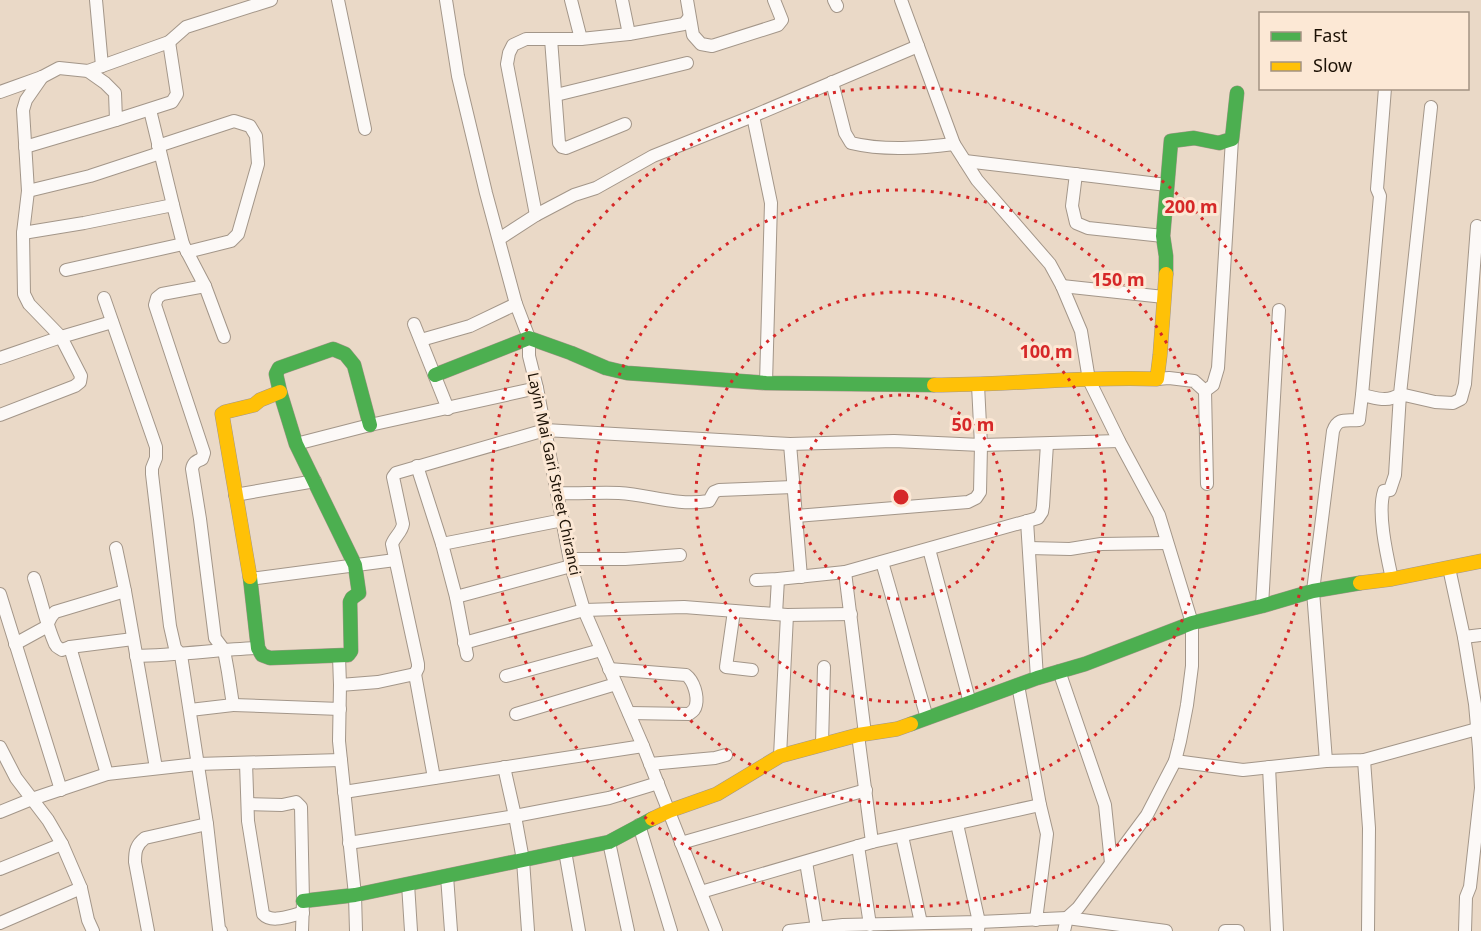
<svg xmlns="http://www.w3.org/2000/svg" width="1481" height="931" viewBox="0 0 1481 931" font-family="'Noto Sans',sans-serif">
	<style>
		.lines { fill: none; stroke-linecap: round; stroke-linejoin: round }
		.street-casing { stroke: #a39689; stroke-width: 14 }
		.fast-casing { stroke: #a39689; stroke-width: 15 }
		.slow-casing { stroke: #a39689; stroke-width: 15 }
		.street { stroke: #fcf9f7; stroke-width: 12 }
		.fast { stroke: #4caf50; stroke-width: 14 }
		.slow { stroke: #ffc107; stroke-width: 14 }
		.ring { fill: none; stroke: #d62828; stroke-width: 3; stroke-dasharray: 3 6 }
		.labels { text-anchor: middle; stroke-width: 6; stroke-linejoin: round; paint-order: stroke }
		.street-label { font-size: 15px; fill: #1d1206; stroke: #fce8d5 }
		.centre { fill: #d62828; stroke: #fce8d5; stroke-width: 3 }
		.ring-label { font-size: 18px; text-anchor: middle; font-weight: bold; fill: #d62828; stroke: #fce8d5; stroke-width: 6; stroke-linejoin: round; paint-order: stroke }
	</style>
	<rect width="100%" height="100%" fill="#ead9c7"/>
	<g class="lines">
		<g class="street-casing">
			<g id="street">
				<path d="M 96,0 L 102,66"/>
				<path d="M 338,0 L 365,129"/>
				<path d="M 446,0 L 458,76 L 486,193 L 516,304 L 529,338 L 529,356 L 537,388 L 571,566 L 584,610 L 643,746 L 716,931"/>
				<path d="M 571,0 L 581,39"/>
				<path d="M 622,0 L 629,34"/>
				<path d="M 687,0 L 693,35 L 701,44 L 712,46 L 778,25 L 782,20 L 774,0"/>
				<path d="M 834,0 L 837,6"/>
				<path d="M 901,0 L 954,144 L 977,180 L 1050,264 L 1062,286 L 1081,331 L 1089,380 L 1119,441 L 1159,515 L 1192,623 L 1192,666 L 1187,705 L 1180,741 L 1175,761 L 1147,815 L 1078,908 L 1067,918 L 1064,931"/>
				<path d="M 551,39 L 559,143 L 562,147 L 566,148 L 625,124"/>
				<path d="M 88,71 L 169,42 L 186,27 L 271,0"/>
				<path d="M 832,82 L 845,133 L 851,143 C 884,151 921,148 954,144"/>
				<path d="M 0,92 L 42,77 L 59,68 L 88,71 L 105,83 L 115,93 L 116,120 L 172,102 L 177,94 L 169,42"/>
				<path d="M 556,95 L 687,63"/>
				<path d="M 150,110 L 173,205"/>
				<path d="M 753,116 L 771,203 L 766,383"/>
				<path d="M 158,146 L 234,121 L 250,126 L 256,136 L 258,164 L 238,234 L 231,241 L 187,252"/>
				<path d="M 25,147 L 116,120"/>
				<path d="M 965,161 L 1167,185"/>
				<path d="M 1076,174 L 1072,206 L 1076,223 L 1088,228 L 1163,236"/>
				<path d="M 28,191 L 90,176 L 160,153"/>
				<path d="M 536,215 L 507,64 L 509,53 L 513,45 L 526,39 L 581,39 L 629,34 L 684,24 L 689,18"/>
				<path d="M 23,233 L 84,223 L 173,205 L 183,244 L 205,286 L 162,294 L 157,298 L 155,305 L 204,453 L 202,459 C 196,461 193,463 192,469 L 200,519 L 215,638 L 224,650 L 228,672 L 233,705 L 190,710"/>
				<path d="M 499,239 L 536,215 L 574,195 L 596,188 L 653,156 L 753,116 L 918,46"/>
				<path d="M 66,270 L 183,244"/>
				<path d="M 205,286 L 224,337"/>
				<path d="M 1062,286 L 1164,297"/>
				<path d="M 104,298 L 156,447 L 156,458 L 152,468 L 152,474 L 170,626 L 175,648 L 181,655 L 207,824 L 219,929 L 221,931"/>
				<path d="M 414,324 L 448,409"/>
				<path d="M 421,340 L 470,326 L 516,304"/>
				<path d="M 0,358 L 61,337 L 112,322"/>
				<path d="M 1157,379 L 1169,378 L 1194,381 L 1205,391"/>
				<path d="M 1362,395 C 1377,398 1387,403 1400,394 L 1431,107"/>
				<path d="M 0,415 L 75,386 L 80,382 L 81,376 L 61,337 L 29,304 L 24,294 L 23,233 L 28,191 L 23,110 L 26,100 L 42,77"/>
				<path d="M 296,444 L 370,425 L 537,388"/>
				<path d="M 790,444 L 801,577"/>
				<path d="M 417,466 L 442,544 L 456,597 L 467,655"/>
				<path d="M 1207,484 L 1205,391 L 1213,385 L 1218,368 L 1232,139"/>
				<path d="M 557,493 C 578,494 599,492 619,493 C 651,495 675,506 709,501 L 714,492 L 719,490 L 793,487"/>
				<path d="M 235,495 L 315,481"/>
				<path d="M 796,516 L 968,502 L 976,498 L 980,492 L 981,445 L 978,385"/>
				<path d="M 1027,521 L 1037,678"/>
				<path d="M 442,544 L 563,520"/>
				<path d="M 116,548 L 125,591 L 156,768"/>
				<path d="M 1029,548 L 1070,549 L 1101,544 L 1167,543"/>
				<path d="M 929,549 L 970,703"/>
				<path d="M 570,559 L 625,559 L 680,555"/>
				<path d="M 882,562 L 927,718"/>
				<path d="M 1449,568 L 1464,637 L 1475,704 L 1479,749 L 1481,788 L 1470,887 L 1466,897 L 1465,931"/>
				<path d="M 845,572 L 865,734"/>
				<path d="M 34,578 C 41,599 46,624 55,644 C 57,648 58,647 62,650 L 70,647 L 133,639"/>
				<path d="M 250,579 L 395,560"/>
				<path d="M 1392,579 C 1387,556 1377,513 1384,491 L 1390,490 L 1395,475 L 1400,394 L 1435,402 L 1453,403 L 1461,399 L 1465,384 L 1477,226"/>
				<path d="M 756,580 L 778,579 L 845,572 L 1038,518 L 1042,512 L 1043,506 L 1047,444"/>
				<path d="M 0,594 L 61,790"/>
				<path d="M 456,597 L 571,566"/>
				<path d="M 1262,606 L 1279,310"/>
				<path d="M 734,611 L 726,667 L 752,670"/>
				<path d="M 776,614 L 778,579"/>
				<path d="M 1464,637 L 1481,635"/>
				<path d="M 464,643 L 584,610 L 684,607 L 787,615 L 851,614"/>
				<path d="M 15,644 L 46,627 L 51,617 L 55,612 L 125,591"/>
				<path d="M 70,647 L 107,774"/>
				<path d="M 136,656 C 176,655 217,650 258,648"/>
				<path d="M 339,656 L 340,685 L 339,741 L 355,895 L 356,931"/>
				<path d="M 609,669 L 686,675 C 694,681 698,696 696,705 C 695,710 693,711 689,714 L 629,713"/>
				<path d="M 1059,671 L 1105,805 L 1111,863"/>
				<path d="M 415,674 L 418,668 L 418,664 L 392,544 C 395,536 402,532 403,524 L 393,477 L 396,473 L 545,430 L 790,444 L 894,441 L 981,445 L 1119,441"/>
				<path d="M 506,676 L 601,650"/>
				<path d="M 340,685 L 378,682 L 415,674 L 434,778"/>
				<path d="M 1018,685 L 1040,805 L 1047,834 L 1036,920"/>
				<path d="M 233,705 L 340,709"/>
				<path d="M 516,714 L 616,684"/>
				<path d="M 858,735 L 872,842"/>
				<path d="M 822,744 L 824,667"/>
				<path d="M 0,747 L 16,778 L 48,820 L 62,844 L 81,888 L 88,920 L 93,931"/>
				<path d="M 780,756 L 787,615"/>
				<path d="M 1364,760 L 1369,828 L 1368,931"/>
				<path d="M 1175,761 L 1243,770 L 1326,761 L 1364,760 L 1477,729"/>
				<path d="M 1326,761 L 1313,591 L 1333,431 C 1338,417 1346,421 1359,420 L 1362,395 L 1380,196 L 1377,189 L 1385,88"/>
				<path d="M 246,763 L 248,821 L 263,914 C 272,924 291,915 303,913"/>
				<path d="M 650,764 L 715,758 L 726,755"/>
				<path d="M 504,767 L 515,816 L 523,860 L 528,931"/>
				<path d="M 1269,767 L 1277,931"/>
				<path d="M 344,792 L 643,746"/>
				<path d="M 248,804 L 282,805 L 296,802 L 301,807 L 303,901 L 302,931"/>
				<path d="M 0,812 L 32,799 L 107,774 L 197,764 L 341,760"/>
				<path d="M 957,824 L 979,922 L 978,931"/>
				<path d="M 639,825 L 671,931"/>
				<path d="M 902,836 L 921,923"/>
				<path d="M 609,842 L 628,931"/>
				<path d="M 349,843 L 515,816 L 609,798 L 658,783"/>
				<path d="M 681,843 L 866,790"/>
				<path d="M 858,846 L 870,925"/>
				<path d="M 565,851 L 579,931"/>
				<path d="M 806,862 L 817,928"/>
				<path d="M 0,869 L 62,844"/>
				<path d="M 447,876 L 451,931"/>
				<path d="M 408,884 L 411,931"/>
				<path d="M 701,892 L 872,842 L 1040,805"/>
				<path d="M 0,923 L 81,888"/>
				<path d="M 148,931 L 135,862 C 135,851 136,845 145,838 L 207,824"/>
				<path d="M 789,931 L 843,925 L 979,922 L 1067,918 L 1166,931"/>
				<path d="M 1225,931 L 1238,931"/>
			</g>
		</g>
		<g class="fast-casing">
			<g id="fast">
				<path d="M 1166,274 L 1166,256 L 1163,236 L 1171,141 L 1194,138 L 1219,143 L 1232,139 L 1237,93"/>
				<path d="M 435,375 L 529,338 L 571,353 L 606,368 L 627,373 L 766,383 L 934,385"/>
				<path d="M 250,577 L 258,648 L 262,655 L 270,658 L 348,655 L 351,651 L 350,602 L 352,598 L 359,593 L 355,565 L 296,444 L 280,392 L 276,374 L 279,368 L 333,349 L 345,354 L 354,365 L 370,425"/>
				<path d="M 911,724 L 1037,678 L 1085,664 L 1192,623 L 1262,606 L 1313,591 L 1360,583"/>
				<path d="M 303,901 L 355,895 L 609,842 L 652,819"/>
			</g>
		</g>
		<g class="slow-casing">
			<g id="slow">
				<path d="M 934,385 C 1009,385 1083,376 1157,379 L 1160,355 L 1166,274"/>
				<path d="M 250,577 L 222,414 L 225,412 L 254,405 L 260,400 L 280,392"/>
				<path d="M 1360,583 L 1392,579 L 1481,561"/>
				<path d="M 652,819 L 669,811 L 717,794 L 780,756 L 858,735 L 897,729 L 911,724"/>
			</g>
		</g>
		<use href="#street" class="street"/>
		<use href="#fast" class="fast"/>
		<use href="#slow" class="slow"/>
	</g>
	<g class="ring">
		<circle cx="901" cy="497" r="102"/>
		<circle cx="901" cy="497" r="205"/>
		<circle cx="901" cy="497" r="307"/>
		<circle cx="901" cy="497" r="410"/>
	</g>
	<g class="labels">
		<g class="street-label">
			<text transform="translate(554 474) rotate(78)" y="5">Layin Mai Gari Street Chiranci</text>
		</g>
	</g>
	<circle cx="901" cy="497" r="9" class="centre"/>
	<g class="ring-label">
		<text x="1191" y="213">200 m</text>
		<text x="1118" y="286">150 m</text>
		<text x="1046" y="358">100 m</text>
		<text x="973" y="431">50 m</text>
	</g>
	<rect x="1259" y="12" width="210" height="78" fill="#fce8d5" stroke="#a39282" stroke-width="1.5"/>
	<rect x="1271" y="32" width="30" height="9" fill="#4caf50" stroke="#a39282" stroke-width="1.5"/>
	<text x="1313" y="42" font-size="18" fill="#1d1206">Fast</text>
	<rect x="1271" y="62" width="30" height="9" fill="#ffc107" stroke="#a39282" stroke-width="1.5"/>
	<text x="1313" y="72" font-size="18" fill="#1d1206">Slow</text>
</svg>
